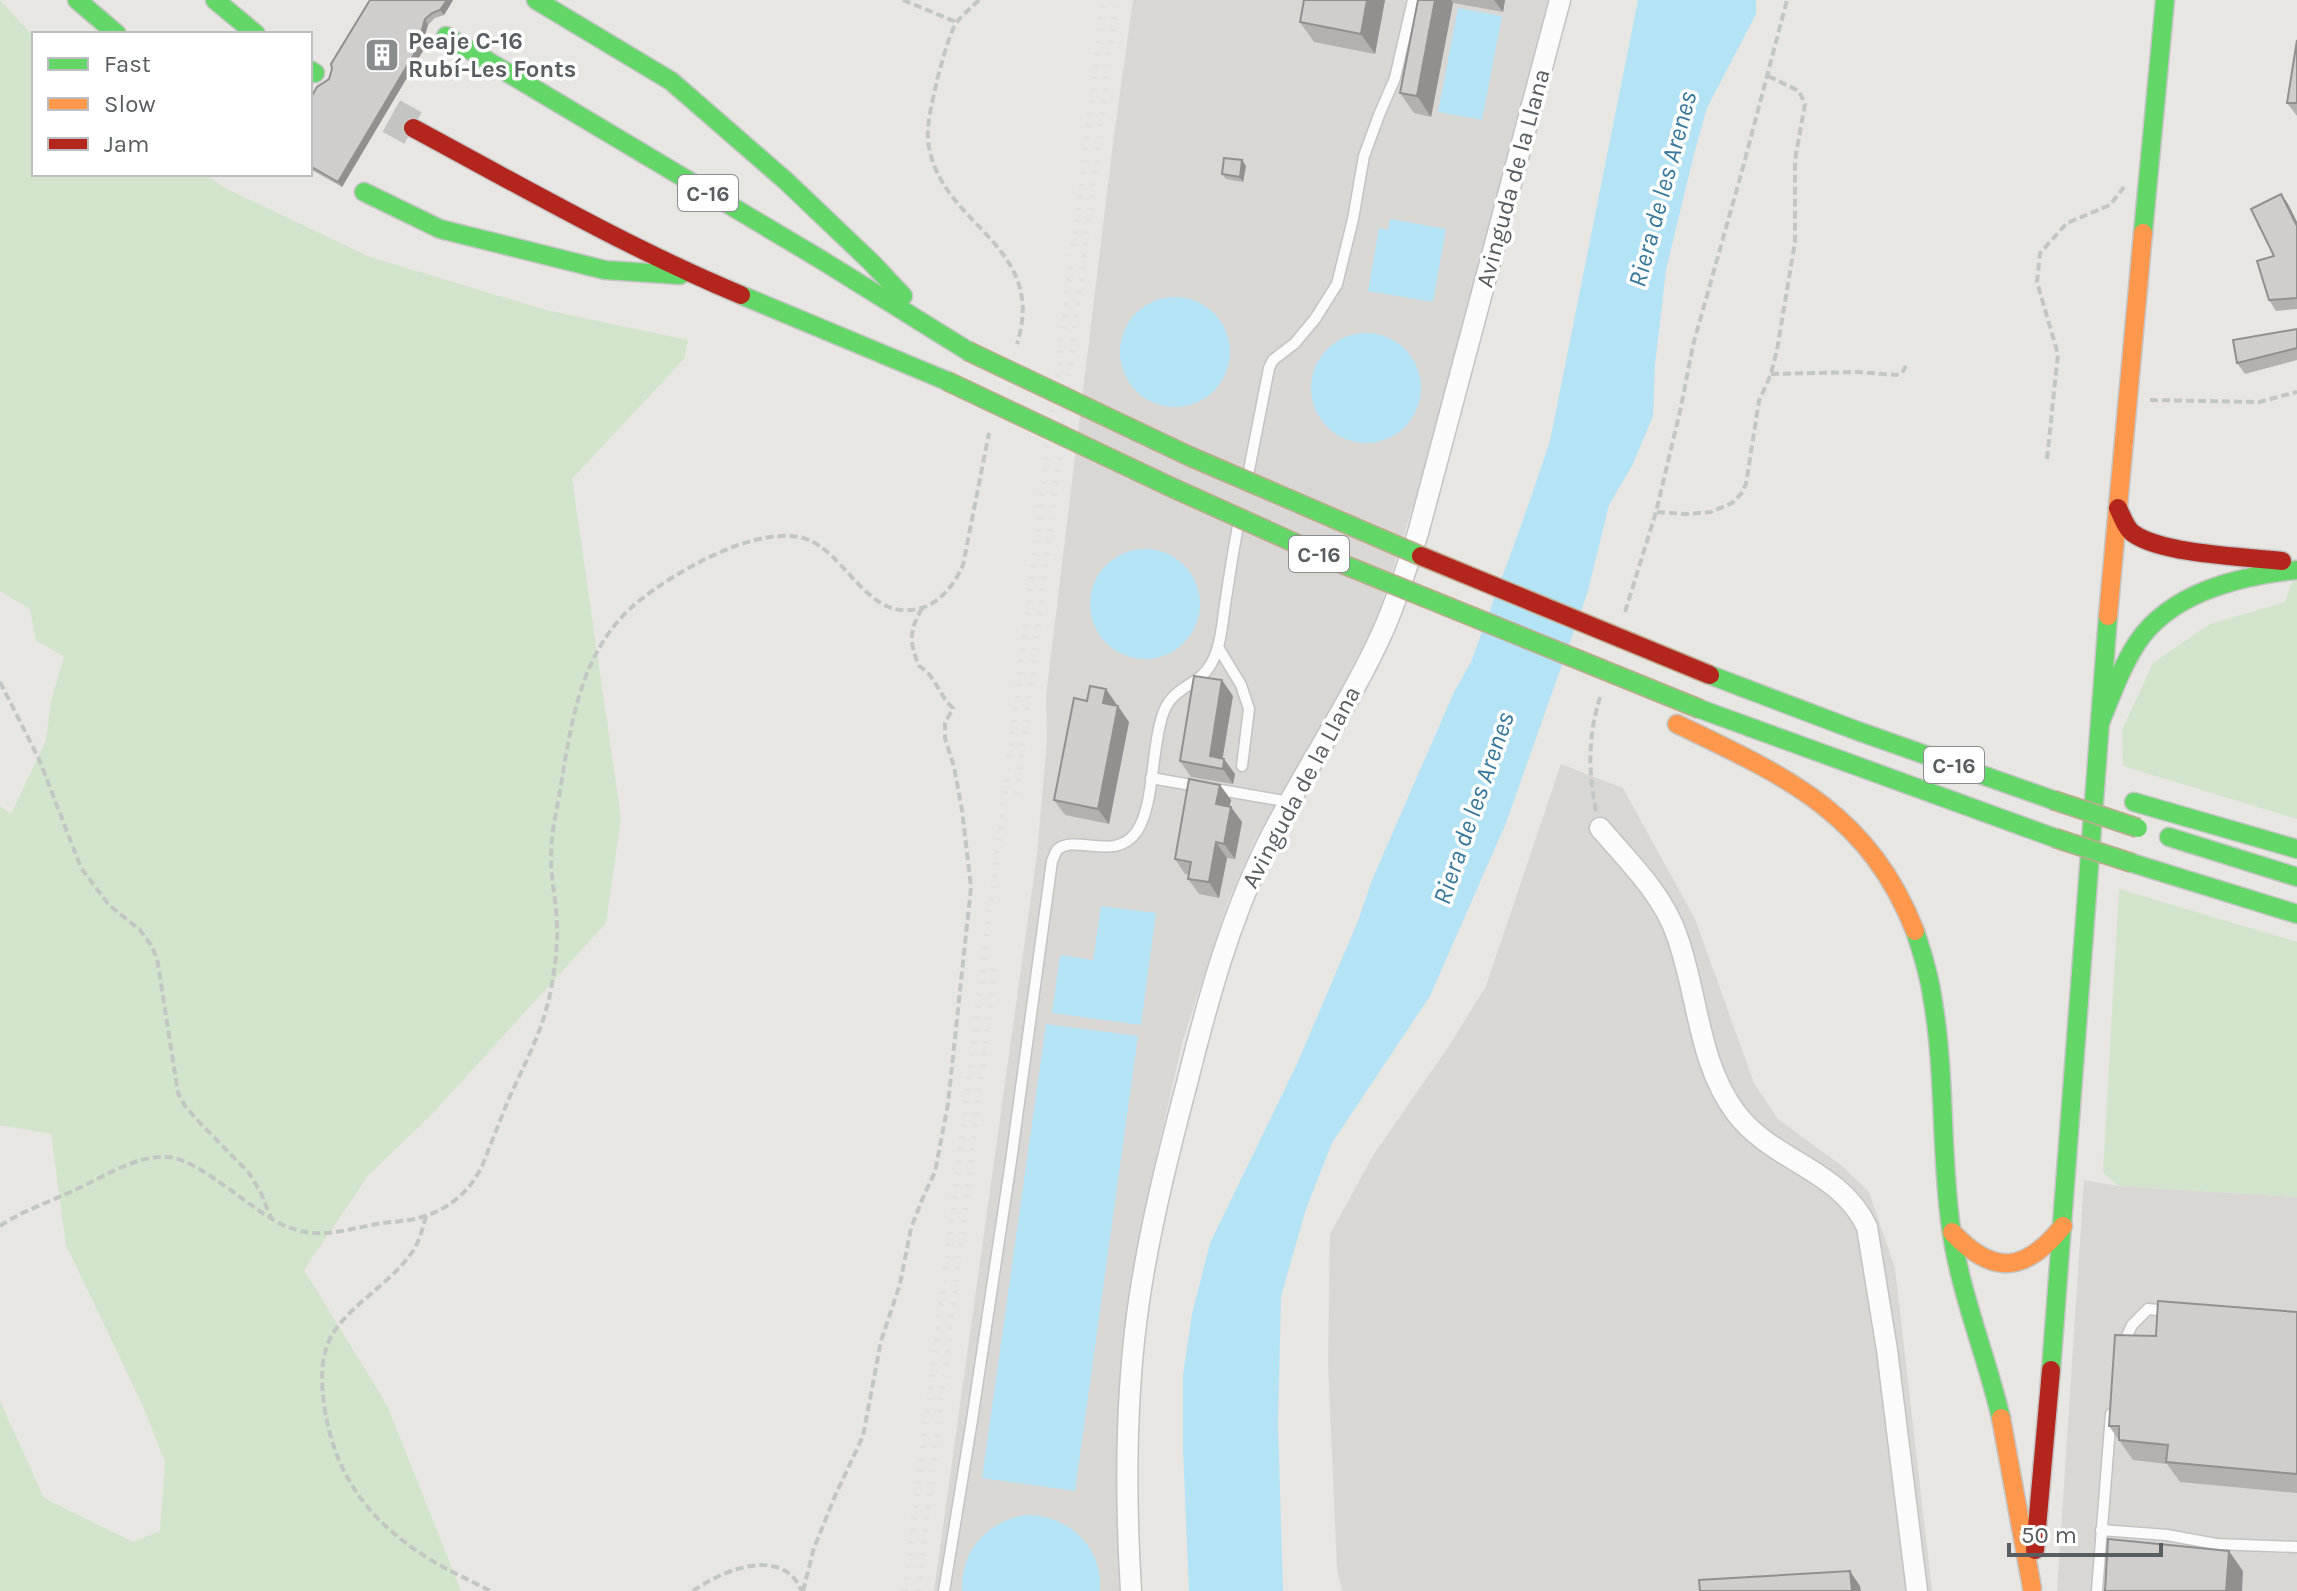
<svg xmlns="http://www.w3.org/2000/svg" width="2297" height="1591" viewBox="0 0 2297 1591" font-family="Karla,sans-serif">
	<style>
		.industrial { fill: #d9d7d3 }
		.green { fill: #d3e4cd }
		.water { fill: #b4e3f5 }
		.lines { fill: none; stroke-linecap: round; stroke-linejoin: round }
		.highway-tunnel { stroke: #c4c4c2; stroke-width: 36; stroke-dasharray: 36 18; stroke-linecap: butt }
		.lane-casing { stroke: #c3c3c3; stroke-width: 13 }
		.street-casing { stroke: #c3c3c3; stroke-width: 23 }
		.fast-casing { stroke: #c4c5c4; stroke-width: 21 }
		.slow-casing { stroke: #c4c5c4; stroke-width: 21 }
		.jam-casing { stroke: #c4c5c4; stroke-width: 21 }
		.path { stroke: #c2c7c4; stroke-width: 4; stroke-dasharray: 8 4; stroke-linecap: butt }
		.lane { stroke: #fcfbfb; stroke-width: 10 }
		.street { stroke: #fcfbfb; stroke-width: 20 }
		.fast { stroke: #63d668; stroke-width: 18 }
		.slow { stroke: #ff974d; stroke-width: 18 }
		.jam { stroke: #b3261e; stroke-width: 18 }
		.rail { stroke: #e0e0df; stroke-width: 6; stroke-dasharray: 2 10; stroke-linecap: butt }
		.fast-bridge-casing { stroke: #bfaa91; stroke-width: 21; stroke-linecap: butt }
		.jam-bridge-casing { stroke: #bfaa91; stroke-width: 21; stroke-linecap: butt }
		.fast-bridge { stroke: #63d668; stroke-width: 18 }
		.jam-bridge { stroke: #b3261e; stroke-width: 18 }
		.wall { fill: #b3b1af }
		.shaded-wall { fill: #92908f }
		.building { fill: #d0cecc; stroke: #92908f; stroke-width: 2 }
		.labels { text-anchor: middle; stroke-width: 7; stroke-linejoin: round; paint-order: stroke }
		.shield { fill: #fff; stroke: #8a8e90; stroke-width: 2 }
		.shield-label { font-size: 22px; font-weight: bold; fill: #585d60 }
		.poi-label { font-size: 24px; font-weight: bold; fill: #585d60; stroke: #fff; text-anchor: start }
		.street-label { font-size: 24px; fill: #585d60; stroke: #fff }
		.water-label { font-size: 26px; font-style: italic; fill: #38789b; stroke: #fff }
	</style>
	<rect width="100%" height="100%" fill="#e8e6e2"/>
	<g class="industrial">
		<path d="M 1133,0 L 1551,0 L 1435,438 L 1376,621 L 1335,700 L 1254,842 L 1228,902 L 1183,1040 L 1149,1188 L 1130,1292 L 1120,1405 L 1117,1503 L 1122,1591 L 934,1591 L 1037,854 L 1047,740 L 1046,696 L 1113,143 Z"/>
		<path d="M 1561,764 L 1623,788 L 1695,919 L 1754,1083 L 1778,1119 L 1842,1166 L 1869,1192 L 1895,1268 L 1932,1591 L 1342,1591 L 1337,1569 L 1328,1362 L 1330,1234 L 1374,1154 L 1449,1046 L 1486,986 Z"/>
		<path d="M 2084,1180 L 2118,1186 L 2297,1197 L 2297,1591 L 2057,1591 Z"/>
	</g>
	<g class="green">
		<path d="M 0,0 L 34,37 L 34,174 L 204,174 L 227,189 L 370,257 L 546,310 L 688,340 L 684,359 L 572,479 L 621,818 L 606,923 L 434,1112 L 368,1176 L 304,1270 L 387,1405 L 461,1591 L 0,1591 L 0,1401 L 44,1498 L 133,1542 L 160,1531 L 165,1462 L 142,1404 L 66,1245 L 51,1134 L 0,1125 L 0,806 L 11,814 L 46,740 L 51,701 L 64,656 L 36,641 L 30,609 L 0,591 Z"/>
		<path d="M 2297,567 L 2297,819 L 2123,766 L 2122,730 L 2153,663 L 2210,624 L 2285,602 Z"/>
		<path d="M 2119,889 L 2297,942 L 2297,1197 L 2118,1186 L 2103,1172 Z"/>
	</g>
	<g class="water">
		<path d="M 1638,0 L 1756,0 L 1756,14 L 1707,108 L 1694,154 L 1666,270 L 1655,365 L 1653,416 L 1633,464 L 1609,505 L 1588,591 L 1506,823 L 1430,996 L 1332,1143 L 1306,1209 L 1281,1296 L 1278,1424 L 1283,1591 L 1189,1591 L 1183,1449 L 1183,1375 L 1192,1314 L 1210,1243 L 1297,1064 L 1358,921 L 1372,880 L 1454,692 L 1471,662 L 1523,520 L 1550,441 Z"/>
		<path d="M 1458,8 L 1502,16 L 1482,120 L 1438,112 Z"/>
		<path d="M 1390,219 L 1446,229 L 1433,302 L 1368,291 L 1379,228 L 1388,230 Z"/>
		<circle cx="1175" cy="352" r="55"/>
		<circle cx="1366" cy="388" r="55"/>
		<circle cx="1145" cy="604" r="55"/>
		<path d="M 1101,906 L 1156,913 L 1141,1025 L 1052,1013 L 1060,955 L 1093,960 Z"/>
		<path d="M 1046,1024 L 1138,1036 L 1075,1491 L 982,1478 Z"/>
		<path d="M 1026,1515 C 1069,1515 1103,1547 1100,1591 L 962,1591 C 960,1551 987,1521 1026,1515 Z"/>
	</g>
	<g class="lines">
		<path class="highway-tunnel" d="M 344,90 L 413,128"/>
		<g class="lane-casing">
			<g id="lane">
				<path d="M 1248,475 L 1269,368 L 1273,360 L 1295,343 L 1315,319 L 1337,284 L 1353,219 L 1364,156 L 1379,115 L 1395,78 L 1413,0"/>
				<path d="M 1218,647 L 1241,685 L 1249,709 L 1242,766"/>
				<path d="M 1151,778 L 1290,802"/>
				<path d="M 2122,1347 L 2132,1325 L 2148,1309 L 2169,1311"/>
				<path d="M 2101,1530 L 2167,1535 L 2216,1544 L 2297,1547"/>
				<path d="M 944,1591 L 972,1420 L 1011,1161 L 1052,861 C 1053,859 1056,851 1057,850 C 1075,833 1116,863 1137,831 C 1155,804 1151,744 1164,711 C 1175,685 1199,686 1211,664 C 1221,646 1222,625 1225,605 C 1229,578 1233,552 1238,526"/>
				<path d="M 2097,1591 L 2111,1414"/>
			</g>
		</g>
		<g class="street-casing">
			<g id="street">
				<path d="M 1600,828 C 1628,861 1663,894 1677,936 C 1698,994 1698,1063 1736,1113 C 1773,1162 1840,1169 1867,1227 L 1887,1350 L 1917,1591"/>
				<path d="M 1131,1591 C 1125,1494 1125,1397 1139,1301 C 1150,1227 1168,1155 1187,1083 C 1207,1003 1229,922 1265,848 C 1299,779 1343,715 1376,646 C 1394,610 1405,571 1418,533 L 1560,0"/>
			</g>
		</g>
		<g class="fast-casing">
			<g id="fast">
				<path d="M 77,0 L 117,34"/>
				<path d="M 215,0 L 256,34"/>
				<path d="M 536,0 L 671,81 L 786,181 L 871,262 L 903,296"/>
				<path d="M 446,36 L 820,259 L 968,351"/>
				<path d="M 310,70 L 315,73"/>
				<path d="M 364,192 L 440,229 L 605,270 L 680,275"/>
				<path d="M 2143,233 L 2165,0"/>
				<path d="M 741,295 L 947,381"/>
				<path d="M 1710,675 L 1855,730 L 2053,800"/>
				<path d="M 1700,709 L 2055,838"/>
				<path d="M 2100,723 C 2111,696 2121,668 2137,643 C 2171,592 2239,576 2297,570"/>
				<path d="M 2134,802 L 2297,849"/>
				<path d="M 2169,837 L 2297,877"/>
				<path d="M 2132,863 L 2297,914"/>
				<path d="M 1915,931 C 1922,952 1929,974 1932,996 C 1946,1073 1940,1151 1951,1228 C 1960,1293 1986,1354 2001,1418"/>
				<path d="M 2051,1370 L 2108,616"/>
			</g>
		</g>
		<g class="slow-casing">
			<g id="slow">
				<path d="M 2108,616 L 2143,233"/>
				<path d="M 1677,724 C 1785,776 1868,812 1915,931"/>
				<path d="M 1952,1232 C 1994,1277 2026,1272 2063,1226"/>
				<path d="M 2001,1418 L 2032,1588"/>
			</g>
		</g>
		<g class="jam-casing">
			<g id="jam">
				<path d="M 413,128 C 521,186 628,248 741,295"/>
				<path d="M 2118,508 C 2122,516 2126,529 2134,534 C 2163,554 2245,557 2282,561"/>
				<path d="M 2035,1550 L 2051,1370"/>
			</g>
		</g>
		<g class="path">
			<path d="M 903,0 L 956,22"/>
			<path d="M 979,0 C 972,7 963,14 957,22 C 949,33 941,66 937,80 C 933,101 925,125 929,147 C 943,227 1048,245 1017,344"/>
			<path d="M 1771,374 L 1858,372 L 1896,375 L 1902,373 L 1906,366"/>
			<path d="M 2150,400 L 2259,402 L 2297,392"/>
			<path d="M 2047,459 L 2058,354 L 2037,282 L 2040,253 L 2067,223 L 2110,205 L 2124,187"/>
			<path d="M 1657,512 L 1686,514 L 1711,512 L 1732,503 L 1741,494 L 1746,484 L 1759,401 L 1771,374 L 1777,350 L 1795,242 L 1795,160 L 1805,104 L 1799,91 L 1768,76"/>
			<path d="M 1625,612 L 1656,512 L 1681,407 L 1693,345 L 1742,171 L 1787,0"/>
			<path d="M 0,682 L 39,759 L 81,868 L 109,905 L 140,930 L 151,945 L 157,958 L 178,1093 L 185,1106 L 199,1122 L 249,1173 L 261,1193 L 271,1218"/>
			<path d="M 1596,811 C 1588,770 1588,737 1600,697"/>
			<path d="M 426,1216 C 422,1230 419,1244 410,1255 C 388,1285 354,1302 333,1333 C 320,1355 321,1380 324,1404 C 334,1478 373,1526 436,1563 C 453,1573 472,1581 490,1591"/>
			<path d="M 0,1226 C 20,1212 44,1204 66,1194 C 98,1181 132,1155 168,1157 C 199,1159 251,1210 283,1225 C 317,1240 339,1231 372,1225 C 384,1222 397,1222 409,1220 C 443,1214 469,1195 483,1164 C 492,1141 501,1118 510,1096 C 526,1061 544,1028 551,989 C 555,967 558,946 557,923 C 556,901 551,879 551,857 C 551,833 557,809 561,785 C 572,717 582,647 639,601 C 675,572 751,528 799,537 C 845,546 864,621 917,609 C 939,605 954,585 963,565 L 989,433"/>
			<path d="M 693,1591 C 717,1574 764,1552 791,1575 C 796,1579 799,1586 802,1591"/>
			<path d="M 803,1591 L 814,1548 L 835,1496 L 863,1436 L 881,1341 L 900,1284 L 911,1228 L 924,1195 L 935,1172 L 948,1104 L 971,887 L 962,810 L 954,767 L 945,738 L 945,723 L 953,708 C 939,696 936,676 919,666 C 909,641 909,632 922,608"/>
		</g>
		<use href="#lane" class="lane"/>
		<use href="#street" class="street"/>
		<use href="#fast" class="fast"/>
		<use href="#slow" class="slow"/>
		<use href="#jam" class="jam"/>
		<g class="rail">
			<path d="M 1017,793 L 1116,0"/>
			<path d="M 905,1591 L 1104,0"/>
			<path d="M 918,1591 L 995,964"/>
		</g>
		<g class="fast-bridge-casing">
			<g id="fast-bridge">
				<path d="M 968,351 L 1189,456 L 1421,556"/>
				<path d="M 947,381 L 1173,488 L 1335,561 L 1700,709"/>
				<path d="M 2053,800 L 2138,828"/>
				<path d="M 2055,838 L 2132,863"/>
			</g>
		</g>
		<g class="jam-bridge-casing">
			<path id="jam-bridge" d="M 1421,556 L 1710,675"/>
		</g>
		<use href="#fast-bridge" class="fast-bridge"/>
		<use href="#jam-bridge" class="jam-bridge"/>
	</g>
	<g class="wall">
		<path d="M 370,0 L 453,0 L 444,15 L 435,18 L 428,25 L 425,35 L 427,44 L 342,187 L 310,169 L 310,99 L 329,79 Z"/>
		<path d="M 1385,0 L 1375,54 L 1314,42 L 1300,22 Z"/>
		<path d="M 1418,0 L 1505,0 L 1503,12 L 1453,3 L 1431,117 L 1414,113 L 1400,93 Z"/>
		<path d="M 2297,40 L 2297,116 L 2287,103 Z"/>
		<path d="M 1242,160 L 1246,166 L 1243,182 L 1226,179 L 1222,174 Z"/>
		<path d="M 2281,194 L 2288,204 L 2297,222 L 2297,309 L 2276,311 L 2269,300 Z"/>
		<path d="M 2297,329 L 2297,360 L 2245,374 L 2237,363 Z"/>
		<path d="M 1106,689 L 1116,706 L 1129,722 L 1109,824 L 1065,815 L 1054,800 L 1087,701 Z"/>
		<path d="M 1233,696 L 1222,758 L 1235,774 L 1233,784 L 1191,777 L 1180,761 Z"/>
		<path d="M 1220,785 L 1231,800 L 1229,806 L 1231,807 L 1242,822 L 1235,859 L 1227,858 L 1219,898 L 1199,894 L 1188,879 L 1189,875 L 1185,874 L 1175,859 Z"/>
		<path d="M 2297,1312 L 2297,1493 L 2180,1482 L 2167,1464 L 2133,1460 L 2109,1426 Z"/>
	</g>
	<g class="shaded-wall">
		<path d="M 447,0 L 453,0 L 444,15 L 440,10 Z"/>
		<path d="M 1367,0 L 1385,0 L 1375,54 L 1361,34 Z"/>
		<path d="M 1435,0 L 1451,0 L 1453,3 L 1431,117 L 1417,96 Z"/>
		<path d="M 1494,0 L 1505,0 L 1503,12 Z"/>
		<path d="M 425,19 L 428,25 L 425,35 L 427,44 L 342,187 L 338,182 L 422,30 Z"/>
		<path d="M 1242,160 L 1246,166 L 1243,182 L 1240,177 Z"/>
		<path d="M 2281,194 L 2288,204 L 2297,222 L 2297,226 Z"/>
		<path d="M 1222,680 L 1233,696 L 1221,768 L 1210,756 Z"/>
		<path d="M 1106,689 L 1117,705 L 1114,719 L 1103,703 Z"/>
		<path d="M 1118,706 L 1129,722 L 1109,824 L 1098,809 Z"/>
		<path d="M 1224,759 L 1235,774 L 1233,784 L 1223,769 Z"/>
		<path d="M 1220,785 L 1231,800 L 1227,820 L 1216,804 Z"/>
		<path d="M 1231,807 L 1242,822 L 1235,859 L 1224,844 Z"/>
		<path d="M 1216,842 L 1227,858 L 1219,898 L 1209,882 Z"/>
		<path d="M 2229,1551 L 2243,1571 L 2242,1591 L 2226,1591 Z"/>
		<path d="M 1850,1571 L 1860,1586 L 1861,1591 L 1852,1591 Z"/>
	</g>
	<g class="building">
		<path d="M 370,0 L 447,0 L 440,10 L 432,13 L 425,19 L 422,30 L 423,39 L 338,182 L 310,166 L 310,99 L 317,87 L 329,79 L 332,69 L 331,64 Z"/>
		<path d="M 1304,0 L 1367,0 L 1361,34 L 1300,22 Z"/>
		<path d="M 1418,0 L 1435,0 L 1417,96 L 1400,93 Z"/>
		<path d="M 2297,40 L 2297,103 L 2287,103 Z"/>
		<path d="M 1224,158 L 1242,160 L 1240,177 L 1222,174 Z"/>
		<path d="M 2281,194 L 2297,226 L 2297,298 L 2269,300 L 2257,261 L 2274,256 L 2251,209 Z"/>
		<path d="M 2297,329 L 2297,348 L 2237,363 L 2233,340 Z"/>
		<path d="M 1194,676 L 1222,680 L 1210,756 L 1224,759 L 1223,769 L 1180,761 Z"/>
		<path d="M 1090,686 L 1106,689 L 1103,703 L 1118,706 L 1098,809 L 1054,800 L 1074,698 L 1087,701 Z"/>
		<path d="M 1189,779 L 1220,785 L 1216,804 L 1231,807 L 1224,844 L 1216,842 L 1209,882 L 1188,879 L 1191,862 L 1175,859 Z"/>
		<path d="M 2158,1301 L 2297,1312 L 2297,1474 L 2166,1462 L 2168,1445 L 2119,1440 L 2119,1426 L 2109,1426 L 2115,1335 L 2156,1336 Z"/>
		<path d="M 2108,1539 L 2229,1551 L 2226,1591 L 2105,1591 Z"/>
		<path d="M 1850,1571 L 1852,1591 L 1700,1591 L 1699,1580 Z"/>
	</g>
	<defs>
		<g id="building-square" transform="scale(1.8)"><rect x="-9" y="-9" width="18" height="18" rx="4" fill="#8a8d8e" stroke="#fff"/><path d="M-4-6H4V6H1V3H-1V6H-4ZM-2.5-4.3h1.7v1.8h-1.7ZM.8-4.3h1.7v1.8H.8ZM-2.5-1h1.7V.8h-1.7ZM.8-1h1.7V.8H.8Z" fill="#fff"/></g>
	</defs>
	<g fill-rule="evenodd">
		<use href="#building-square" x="382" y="55"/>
	</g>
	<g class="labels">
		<g class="shield">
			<rect x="678" y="175" width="60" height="36" rx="6"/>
			<rect x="1289" y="536" width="60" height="36" rx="6"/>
			<rect x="1924" y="747" width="60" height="36" rx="6"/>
		</g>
		<g class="shield-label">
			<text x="708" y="201">C-16</text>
			<text x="1319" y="562">C-16</text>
			<text x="1954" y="773">C-16</text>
		</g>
		<g class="poi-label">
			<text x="408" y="49">Peaje C-16<tspan x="408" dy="28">Rubí-Les Fonts</tspan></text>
		</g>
		<g class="street-label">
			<text transform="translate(1513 178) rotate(-75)" y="8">Avinguda de la Llana</text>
			<text transform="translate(1301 787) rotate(-62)" y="8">Avinguda de la Llana</text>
		</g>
		<g class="water-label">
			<text transform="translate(1662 189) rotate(-75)" y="9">Riera de les Arenes</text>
			<text transform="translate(1473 808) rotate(-71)" y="9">Riera de les Arenes</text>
		</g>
	</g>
	<rect x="32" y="32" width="280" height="144" fill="#ffffff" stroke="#bcbebf" stroke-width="2"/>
	<rect x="48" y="58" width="40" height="12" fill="#63d668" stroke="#bcbebf" stroke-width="2"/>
	<text x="104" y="72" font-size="24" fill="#585d60">Fast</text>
	<rect x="48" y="98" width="40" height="12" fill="#ff974d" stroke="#bcbebf" stroke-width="2"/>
	<text x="104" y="112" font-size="24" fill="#585d60">Slow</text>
	<rect x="48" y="138" width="40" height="12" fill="#b3261e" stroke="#bcbebf" stroke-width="2"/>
	<text x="104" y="152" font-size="24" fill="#585d60">Jam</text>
	<path d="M2009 1543v12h152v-12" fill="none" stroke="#585d60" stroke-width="4"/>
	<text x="2021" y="1543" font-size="24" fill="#585d60" stroke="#ffffff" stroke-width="6" paint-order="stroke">50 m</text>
</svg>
